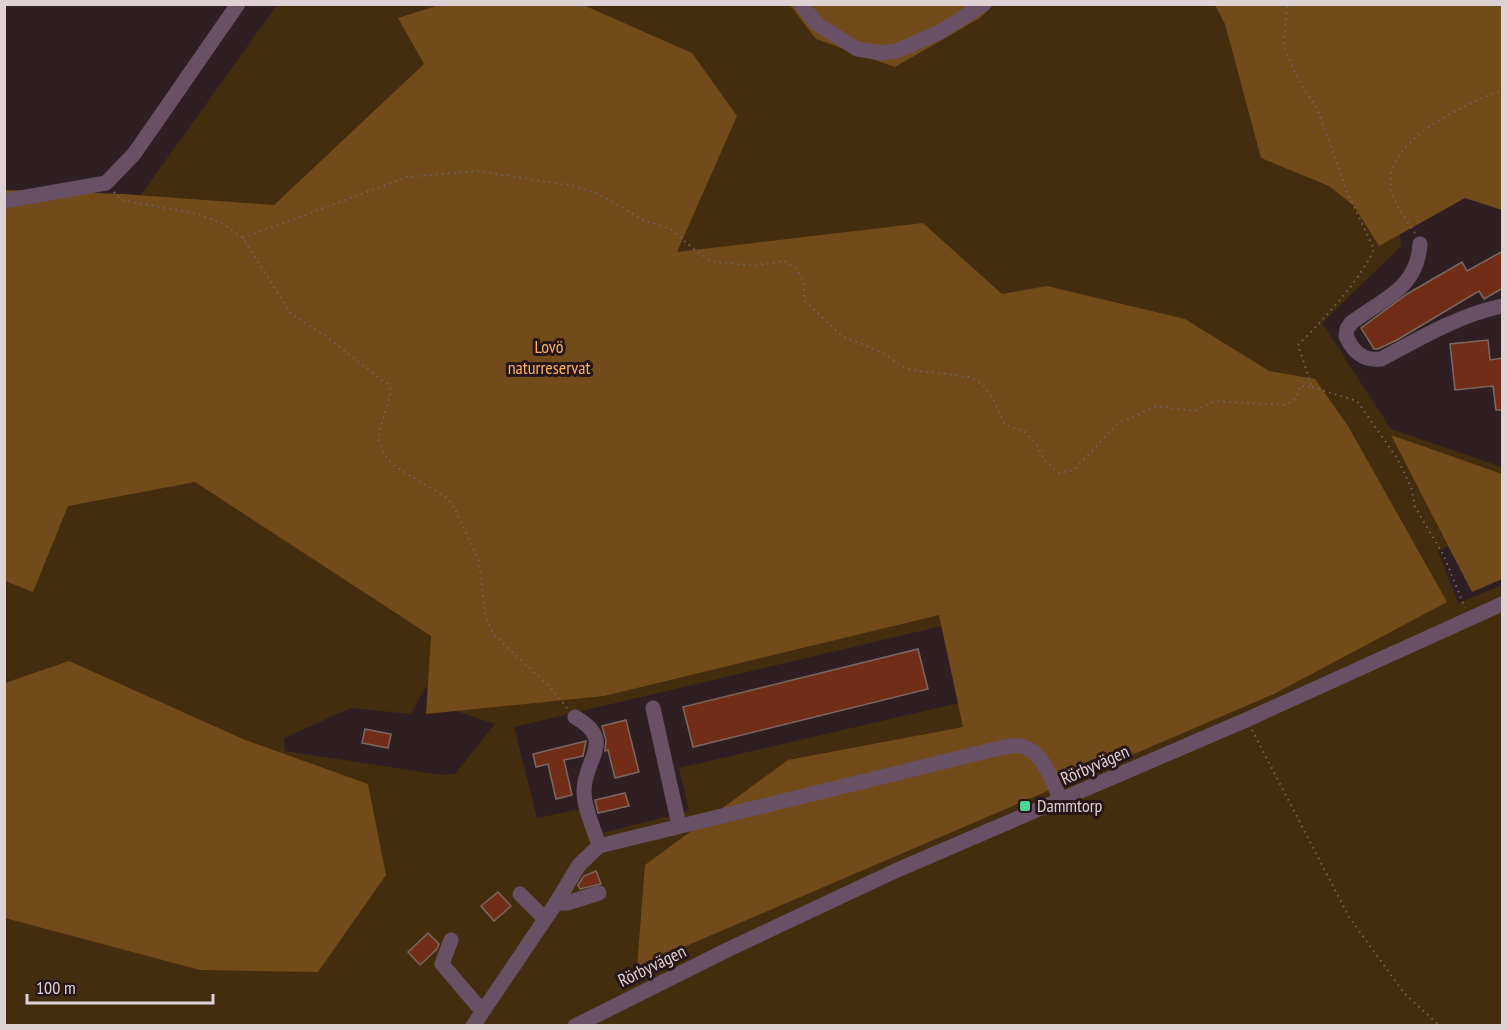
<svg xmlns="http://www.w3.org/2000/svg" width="1507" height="1030" viewBox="0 0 1507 1030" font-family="'PT Sans Narrow',sans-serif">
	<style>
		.green { fill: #442c0e; fill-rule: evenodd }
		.forest { fill: #724b1a }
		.building { fill: #722d18; stroke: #7c6862; stroke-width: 1.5 }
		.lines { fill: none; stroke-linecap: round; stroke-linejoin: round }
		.path { stroke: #736467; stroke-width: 2; stroke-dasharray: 1.5 4.5; stroke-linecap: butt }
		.minor { stroke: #6a5064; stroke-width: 15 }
		.poi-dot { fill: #4ed399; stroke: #261519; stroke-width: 2 }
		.labels { text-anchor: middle; stroke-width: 6; stroke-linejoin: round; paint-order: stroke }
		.park-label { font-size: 18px; fill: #feb45f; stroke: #261519 }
		.street-label { font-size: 18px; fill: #ded2d4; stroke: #261519 }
		.poi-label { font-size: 18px; fill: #ded2d4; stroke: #261519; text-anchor: start }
	</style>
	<rect width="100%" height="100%" fill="#301f22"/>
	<path class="green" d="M 277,5 L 1502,5 L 1390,114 L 1401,246 L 1322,323 L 1391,429 L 1502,467 L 1502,525 L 1438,551 L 1458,603 L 1502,585 L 1502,1025 L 5,1026 L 5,359 L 143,192 ZM 942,626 L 959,703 L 679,768 L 689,811 L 590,836 L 581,809 L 537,818 L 514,727 ZM 425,687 L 456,711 L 495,724 L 455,774 L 442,775 L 285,751 L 284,738 L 351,708 L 411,714 Z"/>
	<g class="forest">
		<path d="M 581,4 L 692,53 L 737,116 L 677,252 L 923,223 L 1002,294 L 1047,286 L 1185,319 L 1269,371 L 1315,379 L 1348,426 L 1447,602 L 1274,694 L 637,967 L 645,865 L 788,760 L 963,727 L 939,615 L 604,696 L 426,714 L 431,636 L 195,482 L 68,506 L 33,592 L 5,581 L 5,190 L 123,194 L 274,205 L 424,64 L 398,18 L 439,5 Z"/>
		<path d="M 790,5 L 993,5 L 980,18 L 895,67 L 816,39 Z"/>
		<path d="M 1215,5 L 1502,5 L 1502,210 L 1465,198 L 1379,246 L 1354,206 L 1329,186 L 1261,158 L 1225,24 Z"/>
		<path d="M 1391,435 L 1502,474 L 1502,579 L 1472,592 Z"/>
		<path d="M 69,661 L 243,739 L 368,784 L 386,875 L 318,972 L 200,970 L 5,918 L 5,683 Z"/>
	</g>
	<g class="building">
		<path d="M 1503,251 L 1503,288 L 1484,299 L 1479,291 L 1397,340 L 1378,349 L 1374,349 L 1361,328 L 1407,294 L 1462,262 L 1467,271 Z"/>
		<path d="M 1488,340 L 1490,360 L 1503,358 L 1503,410 L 1496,410 L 1493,386 L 1455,390 L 1450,344 Z"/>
		<path d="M 918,649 L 928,689 L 693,747 L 683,707 Z"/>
		<path d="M 626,720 L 639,772 L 615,778 L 608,750 L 605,751 L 606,740 L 602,726 Z"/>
		<path d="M 365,729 L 391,734 L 388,748 L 362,743 Z"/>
		<path d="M 586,741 L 583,756 L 564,760 L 572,795 L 556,799 L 548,764 L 536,767 L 533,754 Z"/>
		<path d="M 625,793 L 629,806 L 598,813 L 595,800 Z"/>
		<path d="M 596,871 L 601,884 L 580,889 L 578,885 L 584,876 Z"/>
		<path d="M 498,892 L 511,906 L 494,921 L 481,906 Z"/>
		<path d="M 428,933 L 439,944 L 437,949 L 420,965 L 408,952 Z"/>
	</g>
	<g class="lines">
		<g class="path">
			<path d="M 114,192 L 121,200 L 199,214 L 223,224 L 243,238 L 291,314 L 327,337 L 387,384 L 391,390 L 378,439 L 385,455 L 393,465 L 447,498 L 455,509 L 479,561 L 485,614 L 493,634 L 550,687 L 567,708"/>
			<path d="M 1415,233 C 1406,219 1394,205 1391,188 C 1383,140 1467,104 1502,90"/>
			<path d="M 243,238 L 407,177 L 478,171 L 574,186 L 597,193 L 645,221 L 669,228 L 695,250 L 711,261 L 754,266 L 784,261 L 796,268 L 804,283 L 804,300 L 842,336 L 885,354 L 901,366 L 912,370 L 970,377 L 982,384 L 993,398 L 1005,425 L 1025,432 L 1036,443 L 1044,460 L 1059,473 L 1074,470 L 1117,424 L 1156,406 L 1195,411 L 1215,401 L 1286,405 L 1296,398 L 1300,386 L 1312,387 L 1298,345 C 1323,320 1360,281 1374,249 L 1347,192 L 1317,108 L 1298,80 L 1284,47 L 1287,4"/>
			<path d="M 1312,387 L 1357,401 L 1397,458 L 1411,487 L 1415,507 L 1444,556 L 1465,608"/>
			<path d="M 1252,730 L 1349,917 L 1404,993 L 1440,1026"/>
		</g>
		<g class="minor">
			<path d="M 801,4 L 817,24 L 857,49 L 882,53 L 896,51 L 940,32 L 984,4"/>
			<path d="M 4,201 L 106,183 L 134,154 L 238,4"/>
			<path d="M 1420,244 C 1417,289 1384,298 1351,323 L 1347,329 L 1346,336 C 1353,352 1363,361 1381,359 C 1421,338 1459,315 1502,306"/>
			<path d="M 653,708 L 679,825"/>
			<path d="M 575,717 C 617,741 584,758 584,791 C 584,809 594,828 599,846"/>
			<path d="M 520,894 L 545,919"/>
			<path d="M 556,903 L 567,903 L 599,893"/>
			<path d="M 451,940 L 442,964 L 482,1011"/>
			<path d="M 473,1026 L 556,903 L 579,865 L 599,846 L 1000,748 C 1006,747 1013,745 1019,746 C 1044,749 1052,782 1061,801"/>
			<path d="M 575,1026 L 727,950 L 895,871 L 1246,720 L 1502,604"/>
		</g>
	</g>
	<rect class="poi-dot" x="1019" y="800" width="12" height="12" rx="3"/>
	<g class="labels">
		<g class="park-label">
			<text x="549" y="353">Lovö<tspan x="549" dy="21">naturreservat</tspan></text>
		</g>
		<g class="street-label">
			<text transform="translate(1095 765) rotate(-24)" y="6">Rörbyvägen</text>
			<text transform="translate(652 966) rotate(-26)" y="6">Rörbyvägen</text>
		</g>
		<g class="poi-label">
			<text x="1037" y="812">Dammtorp</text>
		</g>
	</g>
	<rect width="1507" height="1030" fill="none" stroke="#ded2d4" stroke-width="12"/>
	<path d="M27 994v9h186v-9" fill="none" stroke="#ded2d4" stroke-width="3"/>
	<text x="36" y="994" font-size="18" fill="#ded2d4" stroke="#261519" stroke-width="4.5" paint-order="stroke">100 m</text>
</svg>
